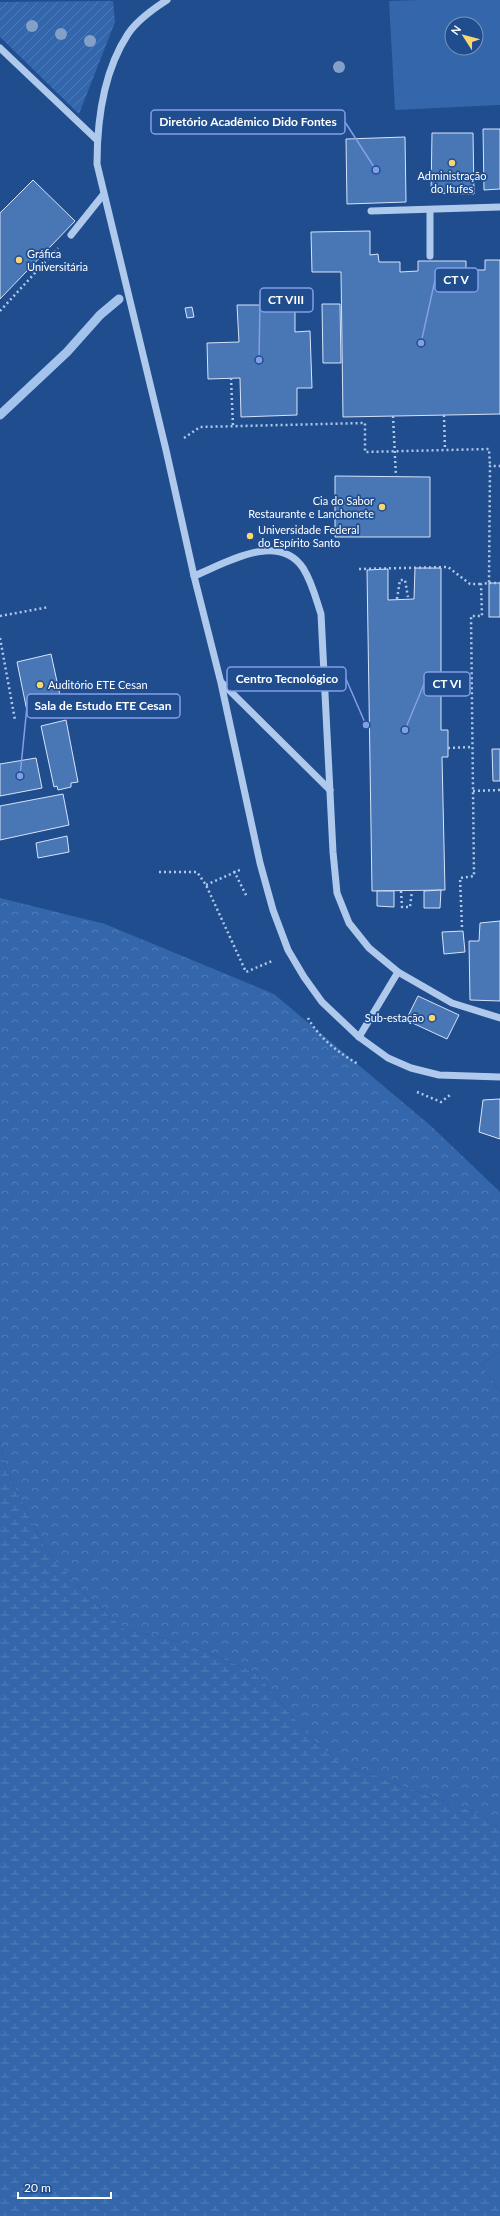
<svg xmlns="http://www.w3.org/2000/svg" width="500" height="2216" viewBox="0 0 500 2216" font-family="Lato,sans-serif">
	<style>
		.green { fill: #3466ab; fill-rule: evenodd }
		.forest { fill: url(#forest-crowns) }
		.wetland { fill: url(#wetland-marsh) }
		.garden { fill: url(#garden-furrows) }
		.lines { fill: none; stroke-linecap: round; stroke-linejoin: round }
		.stream { stroke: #a3c3ed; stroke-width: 9 }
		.building { fill: #4976b5; stroke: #d5e4f9 }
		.path { stroke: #afc9ec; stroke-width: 2.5; stroke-dasharray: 2 3; stroke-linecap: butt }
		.minor { stroke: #afc9ec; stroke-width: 7 }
		.tree { fill: #84a0c9 }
		.poi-dot { fill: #f9d670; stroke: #204d8e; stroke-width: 1.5 }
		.labels { text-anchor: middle; stroke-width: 3.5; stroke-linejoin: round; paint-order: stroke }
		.poi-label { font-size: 11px; fill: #fff; stroke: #204d8e; text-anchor: start }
		.leader { fill: none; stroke: #839eea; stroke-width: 1.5 }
		.callout-dot { fill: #839eea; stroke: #204d8e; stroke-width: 1.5 }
		.callout { fill: #204d8e; stroke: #839eea; stroke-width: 1.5 }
		.callout-label { font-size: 12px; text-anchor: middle; font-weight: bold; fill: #fff }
	</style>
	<defs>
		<pattern id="forest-crowns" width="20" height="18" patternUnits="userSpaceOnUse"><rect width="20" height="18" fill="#3466ab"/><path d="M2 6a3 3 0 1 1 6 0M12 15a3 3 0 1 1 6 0" fill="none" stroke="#527db8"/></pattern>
		<pattern id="wetland-marsh" width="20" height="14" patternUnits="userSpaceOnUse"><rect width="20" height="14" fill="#3466ab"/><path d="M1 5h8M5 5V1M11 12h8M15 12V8" fill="none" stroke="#527db8"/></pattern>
		<pattern id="garden-furrows" width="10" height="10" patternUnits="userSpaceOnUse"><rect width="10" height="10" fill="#3466ab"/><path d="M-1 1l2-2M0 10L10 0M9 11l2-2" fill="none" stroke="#527db8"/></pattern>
	</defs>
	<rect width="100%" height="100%" fill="#204d8e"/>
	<g class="green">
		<path d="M 420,0 L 500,0 L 500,105 L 395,110 L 389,1 ZM 452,24 L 476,24 L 476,48 L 452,48 Z"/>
		<path d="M 500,1352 L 500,1392 L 481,1364 Z"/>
	</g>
	<path class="forest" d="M 0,898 L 105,924 L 274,994 L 431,1126 L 500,1192 L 500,1352 L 481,1364 L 500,1392 L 500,1830 L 482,1815 L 342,1764 L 310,1737 L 255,1672 L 183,1643 L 124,1629 L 83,1592 L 44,1547 L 5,1467 L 0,1440 Z"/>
	<path class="wetland" d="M 0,1440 L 5,1467 L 44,1547 L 83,1592 L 124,1629 L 183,1643 L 255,1672 L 310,1737 L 342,1764 L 482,1815 L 500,1830 L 500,2216 L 0,2216 Z"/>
	<path class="garden" d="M 113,1 L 115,22 L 79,114 L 0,37 L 0,2 Z"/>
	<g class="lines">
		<path class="stream" d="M 0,415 L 67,352 L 100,315 L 119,299"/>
	</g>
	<g class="building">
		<path d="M 483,129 L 500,129 L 500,189 L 484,190 Z"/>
		<path d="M 432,133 L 473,133 L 474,194 L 431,193 Z"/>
		<path d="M 405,137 L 406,202 L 347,204 L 346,139 Z"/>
		<path d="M 33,180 L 75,221 L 0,299 L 0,213 Z"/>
		<path d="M 370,231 L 370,255 L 378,254 L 379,262 L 400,262 L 400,272 L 418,271 L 418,261 L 466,261 L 466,270 L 485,270 L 485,260 L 500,260 L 500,414 L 343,417 L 341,272 L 312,272 L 311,232 Z"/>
		<path d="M 322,304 L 340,304 L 341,363 L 323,363 Z"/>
		<path d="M 237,305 L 295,305 L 295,332 L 310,331 L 312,388 L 297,388 L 297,415 L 241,417 L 240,378 L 208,379 L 207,343 L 239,342 Z"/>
		<path d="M 192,307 L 194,317 L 187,318 L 185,308 Z"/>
		<path d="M 335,476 L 430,477 L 430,537 L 335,537 Z"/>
		<path d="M 415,568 L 441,568 L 441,730 L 448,730 L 448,757 L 442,757 L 445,890 L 372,891 L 367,570 L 388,569 L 388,600 L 414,599 Z"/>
		<rect x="489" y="583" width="11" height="34"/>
		<path d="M 51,654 L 63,709 L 28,716 L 17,662 Z"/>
		<path d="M 66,720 L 78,782 L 71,783 L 71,787 L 58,790 L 57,786 L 54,787 L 41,726 Z"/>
		<path d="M 492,749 L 500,749 L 500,781 L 493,781 Z"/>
		<path d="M 36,758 L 42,788 L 0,796 L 0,764 Z"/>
		<path d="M 63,794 L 69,825 L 0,840 L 0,806 Z"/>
		<path d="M 67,836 L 69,852 L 38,858 L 36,843 Z"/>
		<path d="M 441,890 L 440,908 L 424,908 L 424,891 Z"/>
		<path d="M 377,891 L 394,891 L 394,907 L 377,906 Z"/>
		<path d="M 500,921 L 500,1001 L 470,1000 L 469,941 L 479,941 L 480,923 Z"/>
		<path d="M 463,931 L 465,952 L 444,954 L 442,932 Z"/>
		<path d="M 418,996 L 459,1015 L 447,1039 L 406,1020 Z"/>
		<path d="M 500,1099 L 500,1139 L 479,1132 L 483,1100 Z"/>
	</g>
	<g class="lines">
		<g class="path">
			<path d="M 0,311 L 58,248"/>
			<path d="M 231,378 L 233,426"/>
			<path d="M 444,415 L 445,450"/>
			<path d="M 393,416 L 396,477"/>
			<path d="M 184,438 L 200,427 L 365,423 L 365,452 L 489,449 L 490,466"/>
			<path d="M 359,569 L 448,567 L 470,584 L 481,584"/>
			<path d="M 489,583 L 500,583"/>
			<path d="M 397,599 L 400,580 L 405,580 L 408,597"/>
			<path d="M 0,616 L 49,607"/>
			<path d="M 0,638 L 15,720"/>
			<path d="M 448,748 L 472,747"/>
			<path d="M 473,791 L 500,790"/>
			<path d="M 234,871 L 247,897"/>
			<path d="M 159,872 L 197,872 L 206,885 L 246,972 L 272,961"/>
			<path d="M 206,885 L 242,869"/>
			<path d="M 401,891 L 402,907 L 410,907 L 412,891"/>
			<path d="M 462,927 L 460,878 L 474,876 L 471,616 L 482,616 L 481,584 L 489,583 L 490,466 L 500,466"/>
			<path d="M 308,1018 C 319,1038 339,1053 358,1064"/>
			<path d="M 417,1092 L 441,1102 L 450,1095"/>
		</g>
		<g class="minor">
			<path d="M 167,0 C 153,9 137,20 128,34 C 103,72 97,120 97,164 L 166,450 L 194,576 L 221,683 L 260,863 L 273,910 L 288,950 L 304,977 L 322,1002 L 359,1037 L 388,1058 L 411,1068 L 439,1075 L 500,1077"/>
			<path d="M 0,48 L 97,140"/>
			<path d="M 371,211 L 500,207"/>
			<path d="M 71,235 L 103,195"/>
			<path d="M 430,256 L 430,210"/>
			<path d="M 194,576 C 226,563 278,531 303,568 C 312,582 316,599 321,614 L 333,852 L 337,893 L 349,923 L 369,948 L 398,972 L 452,1003 L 500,1018"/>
			<path d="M 222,683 L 330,790"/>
			<path d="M 359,1037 L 398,972"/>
		</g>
	</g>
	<g class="tree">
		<circle cx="32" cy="26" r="6"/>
		<circle cx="61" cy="34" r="6"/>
		<circle cx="90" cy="41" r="6"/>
		<circle cx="339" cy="67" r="6"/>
	</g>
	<g class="poi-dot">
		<circle cx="452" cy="163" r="4"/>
		<circle cx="19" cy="260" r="4"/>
		<circle cx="382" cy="507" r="4"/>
		<circle cx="250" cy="536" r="4"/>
		<circle cx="40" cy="685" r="4"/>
		<circle cx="432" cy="1018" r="4"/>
	</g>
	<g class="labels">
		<g class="poi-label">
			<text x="452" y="180" text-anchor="middle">Administração<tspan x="452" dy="13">do Itufes</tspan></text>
			<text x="27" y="258">Gráfica<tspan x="27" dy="13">Universitária</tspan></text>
			<text x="374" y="505" text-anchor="end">Cia do Sabor<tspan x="374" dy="13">Restaurante e Lanchonete</tspan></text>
			<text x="258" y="534">Universidade Federal<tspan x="258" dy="13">do Espírito Santo</tspan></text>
			<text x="48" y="689">Auditório ETE Cesan</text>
			<text x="424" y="1022" text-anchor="end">Sub-estação</text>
		</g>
	</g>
	<path class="leader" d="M376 170L345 122M421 343L435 280M259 360L260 300M366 725L346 679M405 730L424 684M20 776L27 706"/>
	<g class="callout-dot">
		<circle cx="376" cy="170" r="4"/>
		<circle cx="421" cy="343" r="4"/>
		<circle cx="259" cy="360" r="4"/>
		<circle cx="366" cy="725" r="4"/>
		<circle cx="405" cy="730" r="4"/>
		<circle cx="20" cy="776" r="4"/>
	</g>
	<g class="callout">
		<rect x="151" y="110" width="194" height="24" rx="4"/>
		<rect x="435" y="268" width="43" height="24" rx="4"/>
		<rect x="260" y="288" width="53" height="24" rx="4"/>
		<rect x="227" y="667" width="119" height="24" rx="4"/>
		<rect x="424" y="672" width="46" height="24" rx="4"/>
		<rect x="27" y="694" width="153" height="24" rx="4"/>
	</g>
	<g class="callout-label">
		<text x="248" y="126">Diretório Acadêmico Dido Fontes</text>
		<text x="456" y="284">CT V</text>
		<text x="286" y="304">CT VIII</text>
		<text x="287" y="683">Centro Tecnológico</text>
		<text x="447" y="688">CT VI</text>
		<text x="103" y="710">Sala de Estudo ETE Cesan</text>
	</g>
	<g transform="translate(464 36) rotate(306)"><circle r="19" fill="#204d8e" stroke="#7994bb"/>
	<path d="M0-3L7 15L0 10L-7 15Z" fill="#f9d670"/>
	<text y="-6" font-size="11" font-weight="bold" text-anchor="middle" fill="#ffffff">N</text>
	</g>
	<path d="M18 2192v6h93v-6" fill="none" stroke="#ffffff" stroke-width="2"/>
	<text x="24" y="2192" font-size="12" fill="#ffffff" stroke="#204d8e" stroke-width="3" paint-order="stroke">20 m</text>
</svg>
